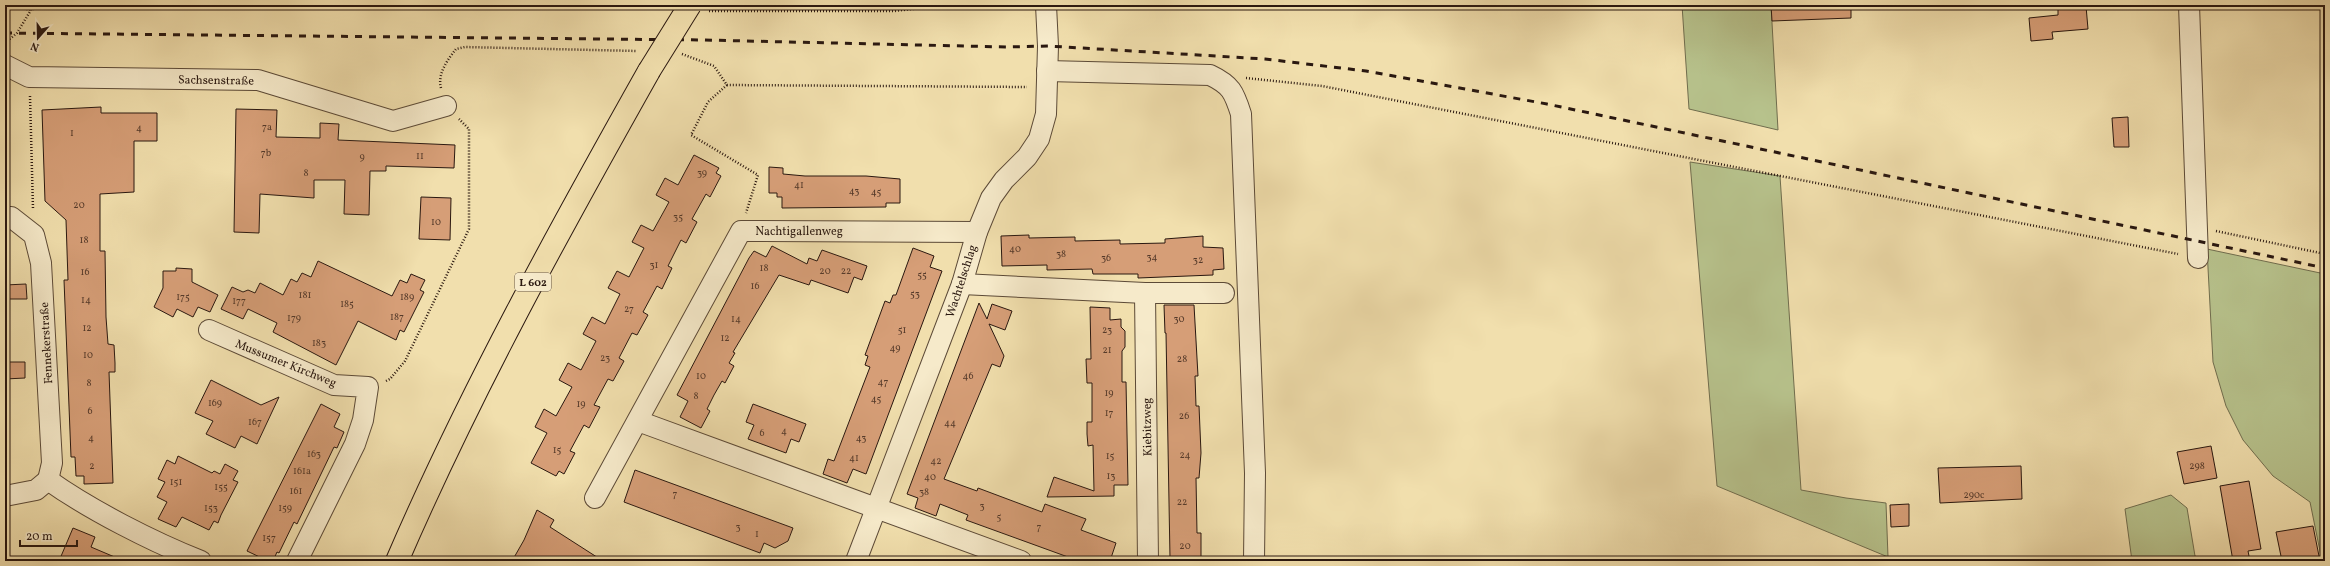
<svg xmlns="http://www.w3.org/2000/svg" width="2330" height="566" viewBox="0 0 2330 566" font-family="Vollkorn,serif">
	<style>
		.green { fill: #b7c28c; stroke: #706d4e }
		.building { fill: #d69e77; stroke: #2a1810 }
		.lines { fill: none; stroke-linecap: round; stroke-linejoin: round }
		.street-casing { stroke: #5c4a37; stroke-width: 22 }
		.primary-casing { stroke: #2a1810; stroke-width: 24 }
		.path { stroke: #2a1810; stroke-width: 2.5; stroke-dasharray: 1 2; stroke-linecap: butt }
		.street { stroke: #f6eaca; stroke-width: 20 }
		.primary { stroke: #f1dfad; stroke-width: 22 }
		.rail { stroke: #2a1810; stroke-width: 3; stroke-dasharray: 7 7; stroke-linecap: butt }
		.primary-bridge-casing { stroke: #2a1810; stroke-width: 24; stroke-linecap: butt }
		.primary-bridge { stroke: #f1dfad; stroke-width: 22 }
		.labels { text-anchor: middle; stroke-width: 3; stroke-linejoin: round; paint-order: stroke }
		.number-label { font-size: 10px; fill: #553a2a }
		.shield { fill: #f6eaca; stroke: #675748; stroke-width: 1 }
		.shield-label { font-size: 11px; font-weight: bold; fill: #2a1810 }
		.street-label { font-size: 12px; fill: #2a1810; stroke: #f6eaca }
	</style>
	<rect width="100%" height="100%" fill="#f1dfad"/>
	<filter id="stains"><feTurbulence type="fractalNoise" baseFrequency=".005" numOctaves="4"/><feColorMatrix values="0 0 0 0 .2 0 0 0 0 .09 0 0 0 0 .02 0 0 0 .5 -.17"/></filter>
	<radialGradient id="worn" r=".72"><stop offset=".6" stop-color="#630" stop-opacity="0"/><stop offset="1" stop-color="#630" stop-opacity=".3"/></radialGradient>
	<g class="green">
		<path d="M 1682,5 L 1771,5 L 1778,130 L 1689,109 Z"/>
		<path d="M 1690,162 L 1780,176 L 1801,490 L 1846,498 L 1886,503 L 1888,557 L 1717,486 Z"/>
		<path d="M 2207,249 L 2325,274 L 2325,561 L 2322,561 L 2310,502 L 2273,476 L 2243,440 L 2226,406 L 2213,362 Z"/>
		<path d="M 2171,495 L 2187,508 L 2195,556 L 2202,559 L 2210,557 L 2210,561 L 2132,561 L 2125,509 Z"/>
	</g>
	<g class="building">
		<path d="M 1771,5 L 1851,5 L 1851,18 L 1772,21 Z"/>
		<path d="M 2086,6 L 2088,29 L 2052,32 L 2053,39 L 2031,41 L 2029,18 L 2058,15 L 2058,7 Z"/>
		<path d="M 101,107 L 101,113 L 157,113 L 157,141 L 134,141 L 134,192 L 100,194 L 100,251 L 105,251 L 106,317 L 108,344 L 114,345 L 115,363 L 115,372 L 109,372 L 113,483 L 84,484 L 84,476 L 76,476 L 75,457 L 71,457 L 64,280 L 68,280 L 66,220 L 45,201 L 42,110 Z"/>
		<path d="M 236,109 L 277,110 L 276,137 L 320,138 L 320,123 L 339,124 L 338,140 L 455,145 L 454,168 L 386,166 L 386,171 L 370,171 L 369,215 L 344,214 L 345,180 L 314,180 L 314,198 L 260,194 L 259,233 L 234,232 Z"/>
		<path d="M 2128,117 L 2129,147 L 2114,147 L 2112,118 Z"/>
		<path d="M 694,155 L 719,168 L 716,173 L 721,176 L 710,197 L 706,194 L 692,219 L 697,222 L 686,243 L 681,240 L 668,266 L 672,268 L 662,289 L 657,286 L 643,312 L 648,315 L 637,335 L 632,333 L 619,358 L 624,361 L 613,381 L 608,379 L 594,405 L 600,407 L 589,428 L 584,425 L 570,451 L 575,453 L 564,474 L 559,471 L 556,476 L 531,463 L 547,433 L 535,427 L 544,409 L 556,416 L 572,387 L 559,380 L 568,363 L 581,370 L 596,341 L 583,334 L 592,317 L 605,324 L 620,294 L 608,288 L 617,271 L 629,277 L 644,248 L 632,242 L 641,225 L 653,231 L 669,202 L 656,195 L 665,178 L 678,185 Z"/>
		<path d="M 769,167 L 783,168 L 783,174 L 805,176 L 866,176 L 900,179 L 900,203 L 886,203 L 886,207 L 782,208 L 782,197 L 777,197 L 777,193 L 769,193 Z"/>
		<path d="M 421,197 L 451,198 L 450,240 L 419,239 Z"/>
		<path d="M 1029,235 L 1029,238 L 1075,237 L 1075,241 L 1120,240 L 1120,244 L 1165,243 L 1165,239 L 1203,236 L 1203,247 L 1223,248 L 1224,269 L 1213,270 L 1213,275 L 1138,278 L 1138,274 L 1093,274 L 1092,269 L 1047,270 L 1047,265 L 1002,266 L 1001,236 Z"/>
		<path d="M 772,246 L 807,264 L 809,258 L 817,261 L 822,250 L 867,266 L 862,280 L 854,277 L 848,293 L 811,280 L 809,285 L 779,275 L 733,352 L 735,353 L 729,363 L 734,366 L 725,383 L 722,381 L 714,395 L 707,409 L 710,411 L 701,428 L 680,417 L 688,401 L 677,395 L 749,258 L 754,251 L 766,257 Z"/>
		<path d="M 913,248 L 934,256 L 930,267 L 942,271 L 866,474 L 853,469 L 847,483 L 823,474 L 828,459 L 834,461 L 870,367 L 865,365 L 868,356 L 865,355 L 885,301 L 890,303 L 893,295 L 896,295 Z"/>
		<path d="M 318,261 L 392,296 L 400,280 L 407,283 L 411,274 L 425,280 L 420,290 L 424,292 L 404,332 L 400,330 L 396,340 L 358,321 L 336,365 L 273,332 L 277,323 L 248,309 L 243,319 L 221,309 L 232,287 L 243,292 L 248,290 L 255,293 L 260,283 L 283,295 L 291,279 L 297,282 L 302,273 L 311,277 Z"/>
		<path d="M 176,268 L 192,269 L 192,282 L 218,295 L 210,312 L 198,307 L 193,317 L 177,309 L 173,317 L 154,307 L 163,288 L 163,271 L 176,271 Z"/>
		<path d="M 26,284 L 27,299 L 5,299 L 5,285 Z"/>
		<path d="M 979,303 L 987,319 L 992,304 L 1012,311 L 1005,330 L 989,324 L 1004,356 L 1000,367 L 992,364 L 944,479 L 977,491 L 978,488 L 1042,512 L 1045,504 L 1086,519 L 1081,530 L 1116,543 L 1110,561 L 1079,561 L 966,520 L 968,515 L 940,504 L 936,516 L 915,508 L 918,498 L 907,494 Z"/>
		<path d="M 1164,305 L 1194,305 L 1198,376 L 1195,376 L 1196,406 L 1199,406 L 1201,453 L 1199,478 L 1196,478 L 1197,533 L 1201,533 L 1201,561 L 1170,558 L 1166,333 L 1165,333 Z"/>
		<path d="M 1090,307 L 1110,308 L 1110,320 L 1121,319 L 1121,327 L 1125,331 L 1125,347 L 1122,351 L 1122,382 L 1126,382 L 1128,485 L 1114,485 L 1114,496 L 1047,497 L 1054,477 L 1094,491 L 1093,445 L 1088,446 L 1087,434 L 1087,422 L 1092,422 L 1092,383 L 1087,383 L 1086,359 L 1091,359 Z"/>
		<path d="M 5,362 L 25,362 L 25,378 L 5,379 Z"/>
		<path d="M 211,380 L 261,405 L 279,397 L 257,444 L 241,436 L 235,448 L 206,434 L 213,421 L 195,413 Z"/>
		<path d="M 321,404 L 340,414 L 334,427 L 344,432 L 337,448 L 334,447 L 297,524 L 294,522 L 279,553 L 277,552 L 273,561 L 268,561 L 247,551 Z"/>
		<path d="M 753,404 L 806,424 L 799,442 L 791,439 L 786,453 L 748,439 L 754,425 L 746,422 Z"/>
		<path d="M 2211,446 L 2217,478 L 2184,484 L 2177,452 Z"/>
		<path d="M 178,456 L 212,473 L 214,471 L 220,474 L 225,464 L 238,471 L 233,480 L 238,482 L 221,515 L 218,523 L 214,521 L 209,530 L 182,517 L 176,527 L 158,519 L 167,502 L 157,497 L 165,482 L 158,479 L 167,460 L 175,464 Z"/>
		<path d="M 2021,466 L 2022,499 L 1940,503 L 1938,468 Z"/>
		<path d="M 635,470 L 793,528 L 788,541 L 775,548 L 764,543 L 760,553 L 624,502 Z"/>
		<path d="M 2249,481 L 2261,549 L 2248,551 L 2250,561 L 2233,561 L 2220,486 Z"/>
		<path d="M 1909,504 L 1909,526 L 1891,527 L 1890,505 Z"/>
		<path d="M 537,510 L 554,520 L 550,527 L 603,561 L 512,561 L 524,540 Z"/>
		<path d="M 2313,526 L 2320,561 L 2282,561 L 2276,532 Z"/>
		<path d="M 73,528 L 95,537 L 91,547 L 124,561 L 59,561 Z"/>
	</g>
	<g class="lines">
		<g class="street-casing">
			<g id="street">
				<path d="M 2189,5 L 2198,258"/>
				<path d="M 5,65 L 29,77 L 258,80 L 393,121 L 446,106"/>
				<path d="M 1047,71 L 1210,75 C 1231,85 1234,92 1241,114 L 1255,473 L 1254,561"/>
				<path d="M 11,217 L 34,235 L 41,263 L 52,463 L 48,480"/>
				<path d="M 962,284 L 1145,293 L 1224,293"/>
				<path d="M 1145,293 L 1148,561"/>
				<path d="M 209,330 L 334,385 L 368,387 L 363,420 L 355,444 L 297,561"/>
				<path d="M 638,421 L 1021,561"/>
				<path d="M 48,480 C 90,510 153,542 201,561"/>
				<path d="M 5,496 L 36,490 L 48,480"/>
				<path d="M 595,498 L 741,231 L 977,232"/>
				<path d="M 856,561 L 962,284 L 977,232 L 991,198 L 1004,180 L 1027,157 L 1039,139 L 1046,114 L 1048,46 L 1046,5"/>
			</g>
		</g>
		<g class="primary-casing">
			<path id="primary" d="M 397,561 C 470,392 559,231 649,71"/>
		</g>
		<g class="path">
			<path d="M 9,5 L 31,10 L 40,5"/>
			<path d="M 623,5 L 664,8"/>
			<path d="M 709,11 L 894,11 L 948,5"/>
			<path d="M 5,43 L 17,33 L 31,10"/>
			<path d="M 682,54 L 714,66 L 727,85 L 1027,87"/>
			<path d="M 1246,78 L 1322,86 L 2178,254"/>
			<path d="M 727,85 L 708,102 L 691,135 L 758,175 L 746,213"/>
			<path d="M 441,88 C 437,74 448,59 456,49 L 465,47 L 637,51"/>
			<path d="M 30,96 L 33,209"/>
			<path d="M 2216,231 L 2325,254"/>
			<path d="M 386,381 L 390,379 L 405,361 L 469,229 L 469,129 L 459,119"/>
		</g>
		<use href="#street" class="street"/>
		<use href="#primary" class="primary"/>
		<path class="rail" d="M 5,33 L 704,40 L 1006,47 L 1048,46 L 1265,59 L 1366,71 L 1547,104 L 2325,268"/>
		<g class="primary-bridge-casing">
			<path id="primary-bridge" d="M 649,71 L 690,5"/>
		</g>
		<use href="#primary-bridge" class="primary-bridge"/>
	</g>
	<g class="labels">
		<g class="number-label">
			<text x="267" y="130">7a</text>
			<text x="139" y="131">4</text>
			<text x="72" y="136">1</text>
			<text x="266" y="156">7b</text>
			<text x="420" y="159">11</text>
			<text x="362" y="160">9</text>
			<text x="306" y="176">8</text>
			<text x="702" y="176">39</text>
			<text x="799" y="188">41</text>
			<text x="854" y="194">43</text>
			<text x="876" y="195">45</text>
			<text x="79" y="208">20</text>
			<text x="678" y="220">35</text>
			<text x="436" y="225">10</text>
			<text x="84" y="243">18</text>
			<text x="1015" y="252">40</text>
			<text x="1061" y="257">38</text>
			<text x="1152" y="260">34</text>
			<text x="1106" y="261">36</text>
			<text x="1198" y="263">32</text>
			<text x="654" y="268">31</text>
			<text x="764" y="271">18</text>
			<text x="825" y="274">20</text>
			<text x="846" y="274">22</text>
			<text x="85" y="275">16</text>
			<text x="922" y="278">55</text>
			<text x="755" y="289">16</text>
			<text x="915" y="297">53</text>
			<text x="305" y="298">181</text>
			<text x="183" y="300">175</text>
			<text x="407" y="300">189</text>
			<text x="86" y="303">14</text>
			<text x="239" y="304">177</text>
			<text x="347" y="307">185</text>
			<text x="629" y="312">27</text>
			<text x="397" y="320">187</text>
			<text x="294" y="321">179</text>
			<text x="736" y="322">14</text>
			<text x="1179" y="322">30</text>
			<text x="87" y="331">12</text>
			<text x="902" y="333">51</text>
			<text x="1107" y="333">23</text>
			<text x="725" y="341">12</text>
			<text x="319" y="346">183</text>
			<text x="895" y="351">49</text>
			<text x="1107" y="353">21</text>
			<text x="88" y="358">10</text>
			<text x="605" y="361">23</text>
			<text x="1182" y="362">28</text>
			<text x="701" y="379">10</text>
			<text x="968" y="379">46</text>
			<text x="883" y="385">47</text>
			<text x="89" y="386">8</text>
			<text x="1109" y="396">19</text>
			<text x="696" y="399">8</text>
			<text x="876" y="402">45</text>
			<text x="215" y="406">169</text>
			<text x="581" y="407">19</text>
			<text x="90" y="414">6</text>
			<text x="1109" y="416">17</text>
			<text x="1184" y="419">26</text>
			<text x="255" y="425">167</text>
			<text x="950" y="426">44</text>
			<text x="784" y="434">4</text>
			<text x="762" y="436">6</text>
			<text x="91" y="441">4</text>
			<text x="861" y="441">43</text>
			<text x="557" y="453">15</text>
			<text x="314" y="457">163</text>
			<text x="1185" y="458">24</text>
			<text x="1110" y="459">15</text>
			<text x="854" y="461">41</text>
			<text x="936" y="464">42</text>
			<text x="92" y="469">2</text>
			<text x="2197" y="469">298</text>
			<text x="302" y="474">161a</text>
			<text x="1111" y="479">13</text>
			<text x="930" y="480">40</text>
			<text x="176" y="485">151</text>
			<text x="221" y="490">155</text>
			<text x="296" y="494">161</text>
			<text x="924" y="495">38</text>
			<text x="675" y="497">7</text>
			<text x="1974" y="498">290c</text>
			<text x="1182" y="505">22</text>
			<text x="982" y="509">3</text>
			<text x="211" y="511">153</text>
			<text x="285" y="511">159</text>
			<text x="999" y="520">5</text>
			<text x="738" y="530">3</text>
			<text x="1039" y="530">7</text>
			<text x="757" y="537">1</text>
			<text x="269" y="541">157</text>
			<text x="1185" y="549">20</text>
		</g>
		<rect class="shield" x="515" y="273" width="36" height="18" rx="3"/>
		<g class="shield-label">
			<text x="533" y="286">L 602</text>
		</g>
		<g class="street-label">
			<text transform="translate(216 80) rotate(1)" y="4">Sachsenstraße</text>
			<text x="799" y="235">Nachtigallenweg</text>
			<text transform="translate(961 281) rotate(-72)" y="4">Wachtelschlag</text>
			<text transform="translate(46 343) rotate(-93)" y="4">Fennekerstraße</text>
			<text transform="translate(286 363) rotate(22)" y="4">Mussumer Kirchweg</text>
			<text transform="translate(1147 427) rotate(-91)" y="4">Kiebitzweg</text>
		</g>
	</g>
	<rect width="2330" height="566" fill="none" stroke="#f1dfad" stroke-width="20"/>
	<rect x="6" y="6" width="2318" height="554" fill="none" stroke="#2a1810" stroke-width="2"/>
	<rect x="10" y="10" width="2310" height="546" fill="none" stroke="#2a1810"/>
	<g transform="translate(38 38) rotate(200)" stroke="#f6eaca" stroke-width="3" paint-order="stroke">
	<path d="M0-3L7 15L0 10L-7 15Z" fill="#2a1810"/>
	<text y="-6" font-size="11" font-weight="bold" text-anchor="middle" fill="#2a1810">N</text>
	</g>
	<path d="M20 540v6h57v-6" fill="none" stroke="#2a1810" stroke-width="2"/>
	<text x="26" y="540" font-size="12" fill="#2a1810" stroke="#f6eaca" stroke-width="3" paint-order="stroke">20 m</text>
	<rect width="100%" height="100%" filter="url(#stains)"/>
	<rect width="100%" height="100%" fill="url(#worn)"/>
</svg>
